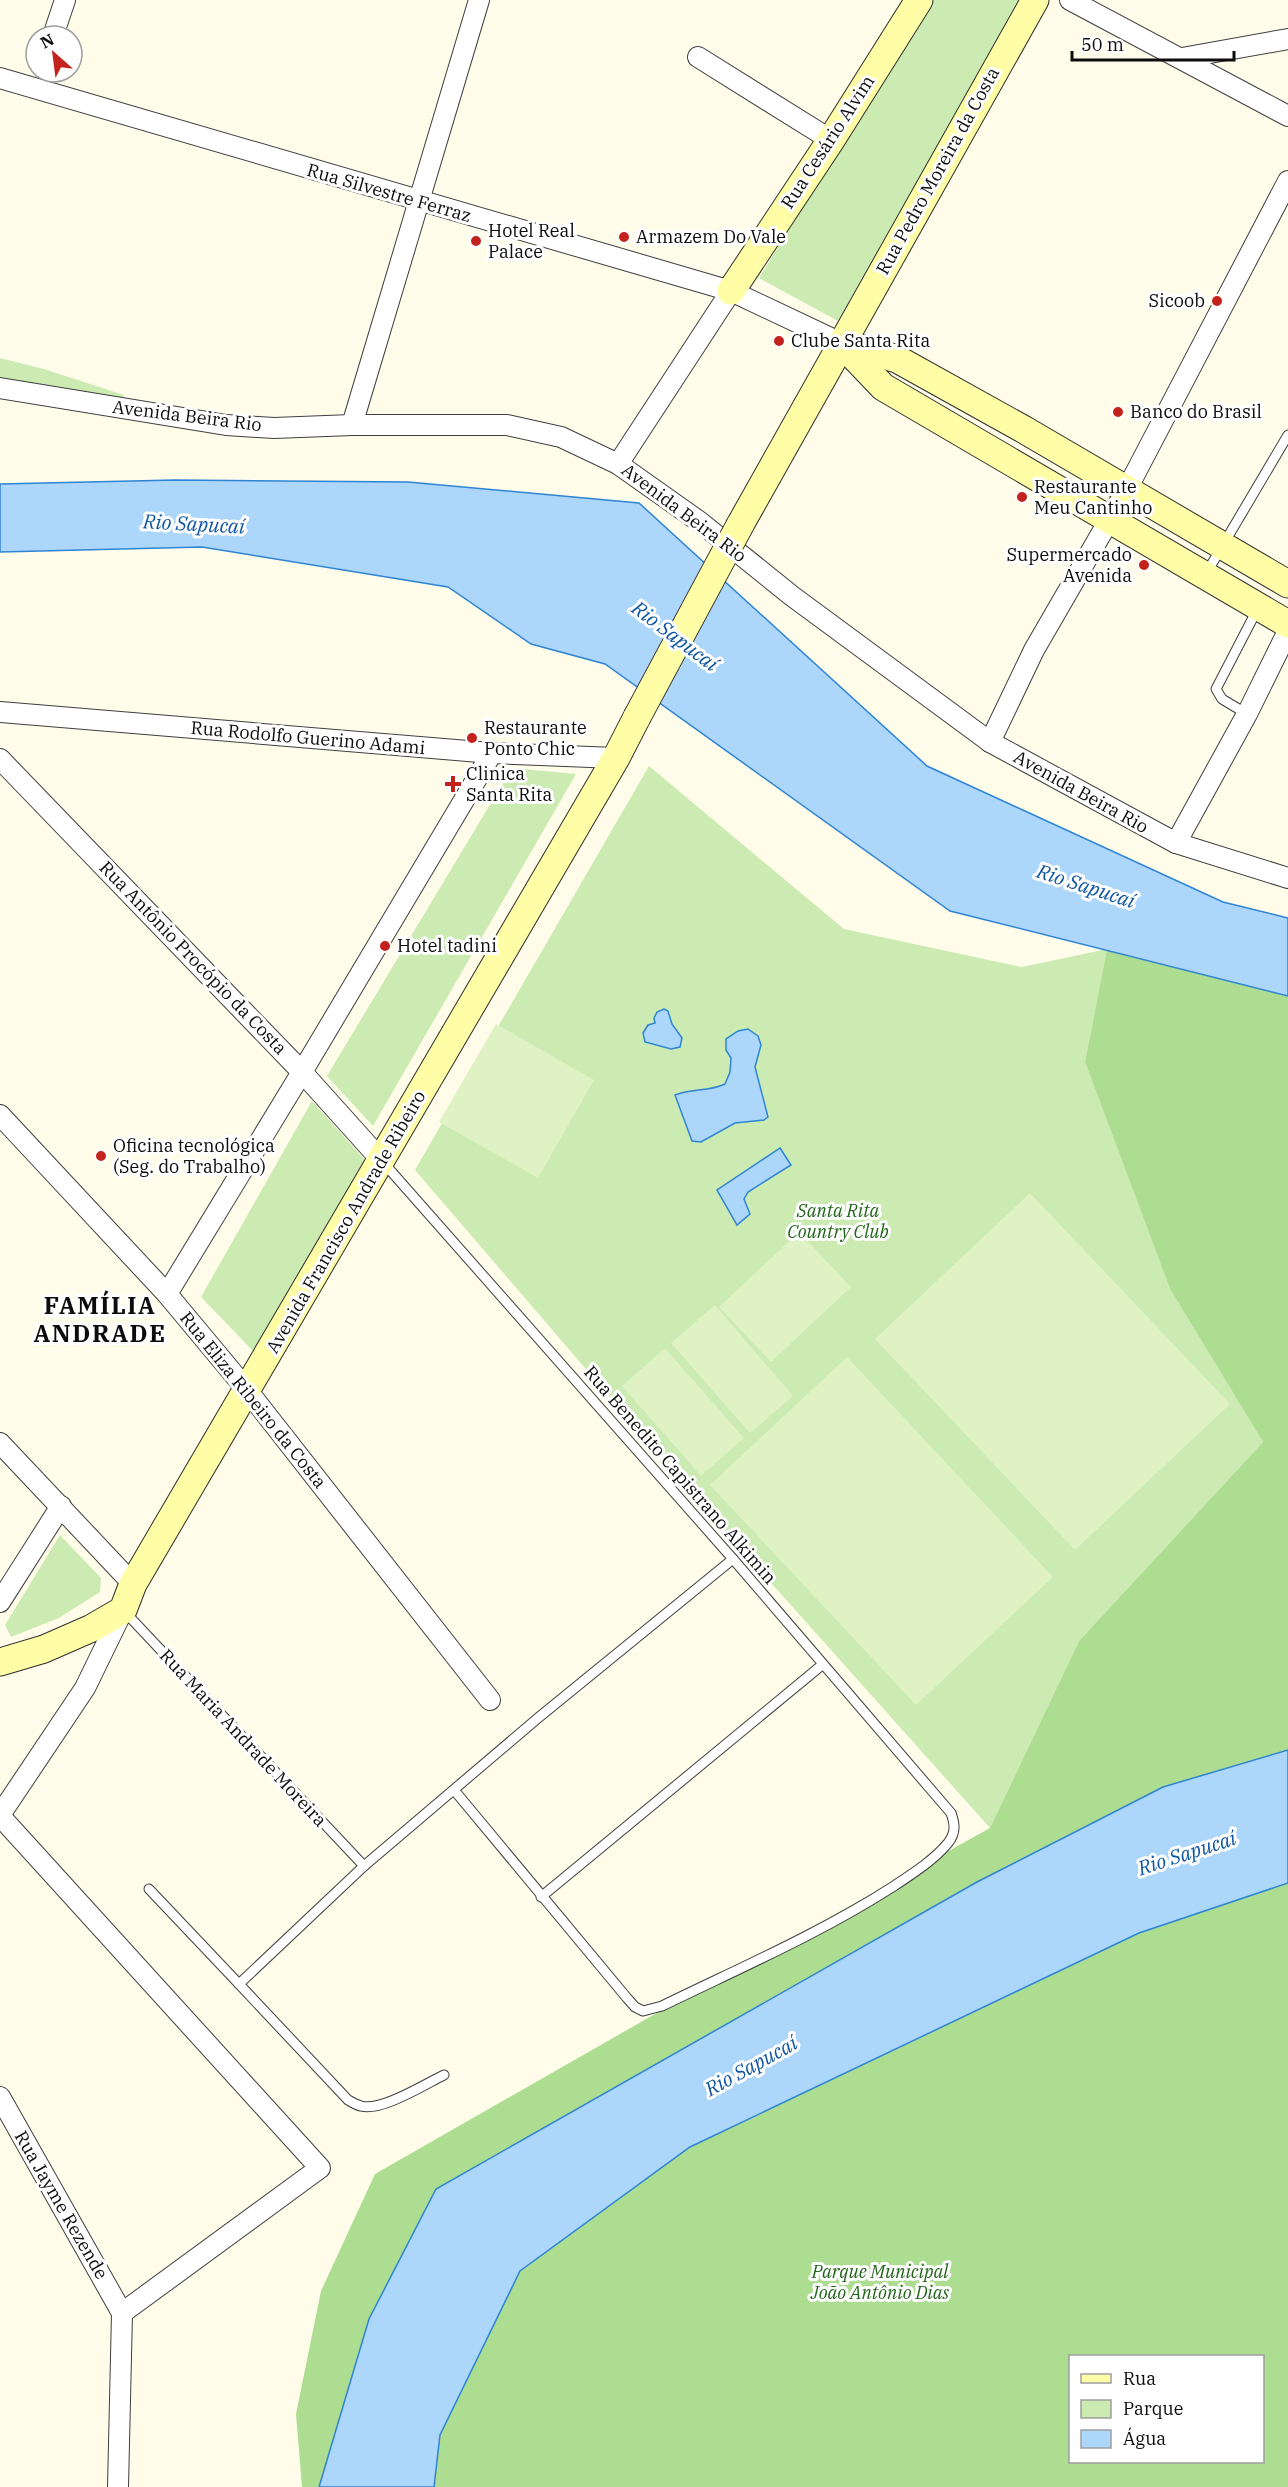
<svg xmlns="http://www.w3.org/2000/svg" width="1288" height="2487" viewBox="0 0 1288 2487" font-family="'IBM Plex Serif',serif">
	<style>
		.green { fill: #cbebb2 }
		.forest { fill: #acdd90; fill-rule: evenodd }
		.pitch { fill: #def2c4 }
		.water { fill: #acd6fa; stroke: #2e84d5; stroke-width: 1.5 }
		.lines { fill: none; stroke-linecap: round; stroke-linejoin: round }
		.lane-casing { stroke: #3f3f3f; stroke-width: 11 }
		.street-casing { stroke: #3f3f3f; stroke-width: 22 }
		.secondary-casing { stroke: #2e2e2e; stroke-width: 29 }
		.lane { stroke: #fff; stroke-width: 9 }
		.street { stroke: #fff; stroke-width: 20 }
		.secondary { stroke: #fffda5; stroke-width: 27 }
		.secondary-bridge-casing { stroke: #2e2e2e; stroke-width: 29; stroke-linecap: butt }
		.secondary-bridge { stroke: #fffda5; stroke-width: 27 }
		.poi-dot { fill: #c3231c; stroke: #fff; stroke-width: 2 }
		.labels { text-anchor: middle; stroke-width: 6; stroke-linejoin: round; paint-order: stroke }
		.street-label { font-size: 18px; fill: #0c0c0c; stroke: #fff }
		.poi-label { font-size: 18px; fill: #0c0c0c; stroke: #fff; text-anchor: start }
		.park-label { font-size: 18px; font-style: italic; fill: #226619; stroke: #fff }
		.water-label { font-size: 20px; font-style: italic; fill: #0f56a3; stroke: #fff }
		.district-label { font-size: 24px; font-weight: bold; letter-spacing: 1.5px; fill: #0c0c0c; stroke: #fff }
	</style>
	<rect width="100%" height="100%" fill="#fffdea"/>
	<g class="green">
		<path d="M 930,0 L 1020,0 L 838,321 L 759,278 Z"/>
		<path d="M 0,358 L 44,369 L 124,395 L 120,404 L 0,383 Z"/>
		<path d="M 649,766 L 844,929 L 1022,967 L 1107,949 L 1085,1062 L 1170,1289 L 1263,1442 L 1079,1641 L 990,1828 L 730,1537 L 415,1170 Z"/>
		<path d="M 512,768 L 576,774 L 373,1126 L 327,1076 Z"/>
		<path d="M 312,1101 L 365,1160 L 253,1351 L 201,1297 Z"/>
		<path d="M 60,1535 L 101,1578 L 100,1592 L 59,1618 L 11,1637 L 5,1625 Z"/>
	</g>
	<g class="forest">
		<path d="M 1107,949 L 1288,996 L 1288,1750 L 1163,1787 L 977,1882 L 436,2189 L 369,2319 L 319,2487 L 302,2487 L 296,2414 L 321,2291 L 375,2174 L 648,2018 L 990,1828 L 1079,1641 L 1263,1442 L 1170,1289 L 1085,1062 Z"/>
		<path d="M 1288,1883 L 1288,2487 L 434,2487 L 440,2435 L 520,2271 L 690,2147 L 1139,1933 ZM 1070,2356 L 1262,2356 L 1262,2462 L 1070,2462 Z"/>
	</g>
	<g class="pitch">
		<path d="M 496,1024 L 594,1080 L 538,1178 L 439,1122 Z"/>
		<path d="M 1030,1193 L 1230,1404 L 1075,1550 L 875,1339 Z"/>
		<path d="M 799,1232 L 851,1287 L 771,1362 L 719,1307 Z"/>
		<path d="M 715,1305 L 793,1396 L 750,1433 L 671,1343 Z"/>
		<path d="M 665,1348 L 744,1438 L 701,1476 L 622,1386 Z"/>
		<path d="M 847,1357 L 1053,1577 L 916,1705 L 710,1485 Z"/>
	</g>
	<g class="water">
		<path d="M 175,480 L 408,482 L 639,503 L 927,766 L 1223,902 L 1288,918 L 1288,996 L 950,911 L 605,664 L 531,644 L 448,587 L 202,547 L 0,552 L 0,484 Z"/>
		<path d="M 664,1009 L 668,1011 L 672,1024 L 682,1038 L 680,1047 L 671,1049 L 645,1042 L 643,1033 L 648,1025 L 655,1023 L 654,1018 L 657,1012 Z"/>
		<path d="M 748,1029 L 758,1036 L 761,1045 L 755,1067 L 768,1117 L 764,1120 L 735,1123 L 701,1142 L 692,1141 L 675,1095 C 692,1088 708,1092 725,1084 L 730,1072 L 731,1058 L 726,1050 L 726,1039 L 738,1031 Z"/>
		<path d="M 780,1148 L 791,1165 L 748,1192 L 744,1199 L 750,1214 L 737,1225 L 717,1190 Z"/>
		<path d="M 1288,1750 L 1288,1883 L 1139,1933 L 690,2147 L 520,2271 L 440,2435 L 434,2487 L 319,2487 L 369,2319 L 436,2189 L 977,1882 L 1163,1787 Z"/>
	</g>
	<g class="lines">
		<g class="lane-casing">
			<g id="lane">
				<path d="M 1207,572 L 1288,435"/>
				<path d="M 1247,714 L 1222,699 L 1216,689 L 1258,608"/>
				<path d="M 382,1161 L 733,1559 L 951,1813 C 955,1824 956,1833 948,1843 C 934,1860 912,1874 894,1886 C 821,1933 740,1968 662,2006 L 643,2011 L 635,2007 L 627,1998 L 454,1790"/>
				<path d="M 125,1612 L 364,1866"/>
				<path d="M 149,1889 L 239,1984"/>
				<path d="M 541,1897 L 822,1665"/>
				<path d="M 444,2075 C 425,2084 381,2112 361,2106 C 356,2105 352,2102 348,2100 L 239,1984 L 364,1866 L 538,1718 L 733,1559"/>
			</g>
		</g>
		<g class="street-casing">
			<g id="street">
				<path d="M 1070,0 L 1288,116"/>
				<path d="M 53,36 L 65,0"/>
				<path d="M 698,57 L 831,140"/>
				<path d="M 1182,58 L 1288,39"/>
				<path d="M 0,78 L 731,291 L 841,343"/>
				<path d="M 0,388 L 226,425 L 274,428 L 352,425 L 507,425 L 561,437 L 618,464 L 700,522 L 792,596 L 990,742 L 1176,843 L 1288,878"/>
				<path d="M 352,425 L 479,0"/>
				<path d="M 618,464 L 731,291"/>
				<path d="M 0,712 L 492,753 L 616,758"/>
				<path d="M 990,742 L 1034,650 L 1126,491 L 1288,181"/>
				<path d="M 0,759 L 302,1072 L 382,1161"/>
				<path d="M 1176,843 L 1247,714 L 1288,631"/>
				<path d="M 0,1115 L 167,1294 L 247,1390 L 490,1700"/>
				<path d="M 167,1294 L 302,1072 L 492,753"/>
				<path d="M 0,1443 L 133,1584"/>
				<path d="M 0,1602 L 61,1506"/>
				<path d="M 0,1815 L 85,1688 L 123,1610"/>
				<path d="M 0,1816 L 320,2168 L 122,2313"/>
				<path d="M 0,2097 L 122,2313"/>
				<path d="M 118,2487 L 122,2313"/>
			</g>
		</g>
		<g class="secondary-casing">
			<g id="secondary">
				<path d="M 731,291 L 831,140 L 919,0"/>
				<path d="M 841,343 L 883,387 L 1288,624"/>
				<path d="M 843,343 L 897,359 L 1023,429 L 1288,584"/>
				<path d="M 740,525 L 1035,0"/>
				<path d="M 0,1662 L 44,1649 L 92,1628 L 123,1610 L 133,1584 L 616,758 L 637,717"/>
			</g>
		</g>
		<use href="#lane" class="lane"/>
		<use href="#street" class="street"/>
		<use href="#secondary" class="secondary"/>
		<g class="secondary-bridge-casing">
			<path id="secondary-bridge" d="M 637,717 L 740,525"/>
		</g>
		<use href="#secondary-bridge" class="secondary-bridge"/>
	</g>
	<g class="poi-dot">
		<circle cx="624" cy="237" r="6"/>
		<circle cx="476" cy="241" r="6"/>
		<circle cx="1217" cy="301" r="6"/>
		<circle cx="779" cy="341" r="6"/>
		<circle cx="1118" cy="412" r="6"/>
		<circle cx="1022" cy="497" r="6"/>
		<circle cx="1144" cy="565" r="6"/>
		<circle cx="472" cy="738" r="6"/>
		<path d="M450 775h6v6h6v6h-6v6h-6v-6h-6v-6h6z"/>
		<circle cx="385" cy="946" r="6"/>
		<circle cx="101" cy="1156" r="6"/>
	</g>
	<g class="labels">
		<g class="street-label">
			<text transform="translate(828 142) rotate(-57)" y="6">Rua Cesário Alvim</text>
			<text transform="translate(938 171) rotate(-61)" y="6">Rua Pedro Moreira da Costa</text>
			<text transform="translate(389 193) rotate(16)" y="6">Rua Silvestre Ferraz</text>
			<text transform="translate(187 416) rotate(7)" y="6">Avenida Beira Rio</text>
			<text transform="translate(684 513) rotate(37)" y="6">Avenida Beira Rio</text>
			<text transform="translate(308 738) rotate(5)" y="6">Rua Rodolfo Guerino Adami</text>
			<text transform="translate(1081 792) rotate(29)" y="6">Avenida Beira Rio</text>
			<text transform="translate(193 958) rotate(46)" y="6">Rua Antônio Procópio da Costa</text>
			<text transform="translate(346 1222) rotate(-60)" y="6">Avenida Francisco Andrade Ribeiro</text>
			<text transform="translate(253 1400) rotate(51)" y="6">Rua Eliza Ribeiro da Costa</text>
			<text transform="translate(680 1475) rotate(49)" y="6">Rua Benedito Capistrano Alkimin</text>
			<text transform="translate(243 1738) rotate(47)" y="6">Rua Maria Andrade Moreira</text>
			<text transform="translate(61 2205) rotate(60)" y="6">Rua Jayme Rezende</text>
		</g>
		<g class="poi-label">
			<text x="488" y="237">Hotel Real<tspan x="488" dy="21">Palace</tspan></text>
			<text x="636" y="243">Armazem Do Vale</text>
			<text x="1205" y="307" text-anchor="end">Sicoob</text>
			<text x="791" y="347">Clube Santa Rita</text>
			<text x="1130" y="418">Banco do Brasil</text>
			<text x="1034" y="493">Restaurante<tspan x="1034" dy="21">Meu Cantinho</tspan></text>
			<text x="1132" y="561" text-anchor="end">Supermercado<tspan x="1132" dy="21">Avenida</tspan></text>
			<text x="484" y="734">Restaurante<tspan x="484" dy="21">Ponto Chic</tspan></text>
			<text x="466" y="780">Clinica<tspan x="466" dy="21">Santa Rita</tspan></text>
			<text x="397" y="952">Hotel tadini</text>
			<text x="113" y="1152">Oficina tecnológica<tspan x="113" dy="21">(Seg. do Trabalho)</tspan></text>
		</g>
		<g class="park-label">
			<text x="838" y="1217">Santa Rita<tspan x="838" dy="21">Country Club</tspan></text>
			<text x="880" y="2278">Parque Municipal<tspan x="880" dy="21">João Antônio Dias</tspan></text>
		</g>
		<g class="water-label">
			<text transform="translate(194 524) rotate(3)" y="7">Rio Sapucaí</text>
			<text transform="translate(675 636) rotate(37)" y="7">Rio Sapucaí</text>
			<text transform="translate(1086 886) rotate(18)" y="7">Rio Sapucaí</text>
			<text transform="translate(1187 1853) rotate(-18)" y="7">Rio Sapucaí</text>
			<text transform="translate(751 2066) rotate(-29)" y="7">Rio Sapucaí</text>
		</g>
		<g class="district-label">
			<text x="100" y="1314">FAMÍLIA<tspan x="100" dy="28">ANDRADE</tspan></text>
		</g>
	</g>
	<rect x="1069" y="2355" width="195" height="108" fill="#ffffff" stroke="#9e9e9e" stroke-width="1.5"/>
	<rect x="1081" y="2374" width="30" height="9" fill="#fffda5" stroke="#9e9e9e" stroke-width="1.5"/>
	<text x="1123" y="2385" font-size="18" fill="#0c0c0c">Rua</text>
	<rect x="1081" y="2400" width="30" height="18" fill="#cbebb2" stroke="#9e9e9e" stroke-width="1.5"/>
	<text x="1123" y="2415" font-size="18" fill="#0c0c0c">Parque</text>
	<rect x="1081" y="2430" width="30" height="18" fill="#acd6fa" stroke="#9e9e9e" stroke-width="1.5"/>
	<text x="1123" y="2445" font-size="18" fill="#0c0c0c">Água</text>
	<g transform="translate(54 54) rotate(332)"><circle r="28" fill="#ffffff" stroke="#9e9e9e" stroke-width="1.5"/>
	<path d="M0-4.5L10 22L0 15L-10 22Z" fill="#c3231c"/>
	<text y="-9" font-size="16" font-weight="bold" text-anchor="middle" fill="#0c0c0c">N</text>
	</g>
	<path d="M1072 51v9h162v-9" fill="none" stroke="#0c0c0c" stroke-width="3"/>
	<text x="1081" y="51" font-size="18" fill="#0c0c0c" stroke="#ffffff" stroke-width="4.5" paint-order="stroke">50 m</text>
</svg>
